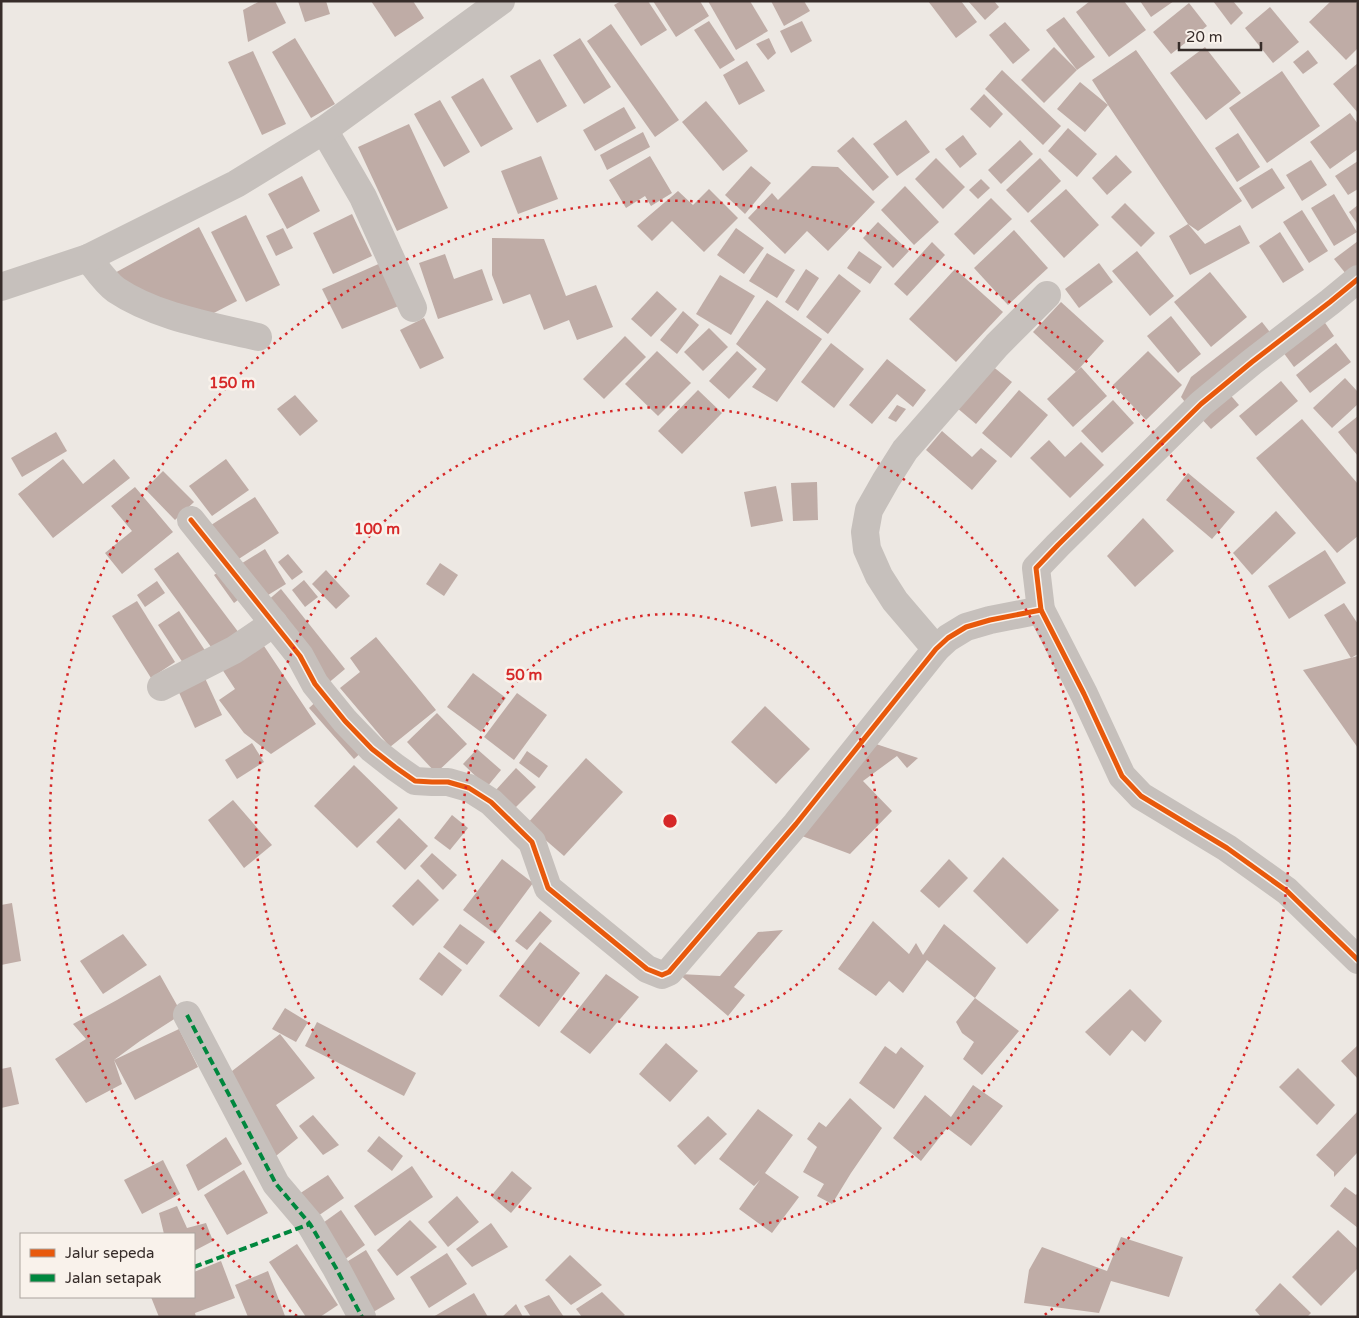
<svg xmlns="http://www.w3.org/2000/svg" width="1359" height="1318" viewBox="0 0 1359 1318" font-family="'Varela Round',sans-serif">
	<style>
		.building { fill: #bfaca6 }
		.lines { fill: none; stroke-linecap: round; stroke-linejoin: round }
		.minor { stroke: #c6c0bc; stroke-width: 28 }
		.quiet { stroke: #00873e; stroke-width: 4; stroke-dasharray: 8 4; stroke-linecap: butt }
		.cycleway-casing { stroke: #f9f2eb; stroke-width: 8 }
		.cycleway { stroke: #e8590c; stroke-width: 5 }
		.ring { fill: none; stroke: #d62828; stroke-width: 2.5; stroke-dasharray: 2.5 5 }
		.centre { fill: #d62828; stroke: #f9f2eb; stroke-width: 2.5 }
		.ring-label { font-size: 15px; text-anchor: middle; font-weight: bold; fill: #d62828; stroke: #f9f2eb; stroke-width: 5; stroke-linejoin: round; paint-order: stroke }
	</style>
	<rect width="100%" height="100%" fill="#ede8e3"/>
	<g class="building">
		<path d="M 260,1 L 275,1 L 286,23 L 248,42 L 243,10 Z"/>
		<path d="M 298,1 L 326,1 L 330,14 L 305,22 Z"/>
		<path d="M 371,1 L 413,1 L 424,18 L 395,37 Z"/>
		<path d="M 621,1 L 648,1 L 667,30 L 641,46 L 614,5 Z"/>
		<path d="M 653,1 L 700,1 L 709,16 L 676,37 Z"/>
		<path d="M 708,1 L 750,1 L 768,31 L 736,50 Z"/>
		<path d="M 771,1 L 804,1 L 810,11 L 784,26 Z"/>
		<path d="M 928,1 L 961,1 L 977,22 L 956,38 Z"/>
		<path d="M 968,1 L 994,1 L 999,7 L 985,20 Z"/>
		<path d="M 1090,1 L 1124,1 L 1146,30 L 1109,57 L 1076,12 Z"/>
		<path d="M 1140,1 L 1174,1 L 1151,17 Z"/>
		<path d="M 1213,1 L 1233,1 L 1243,13 L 1231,25 Z"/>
		<path d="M 1331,1 L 1355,1 L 1358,4 L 1358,48 L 1346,60 L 1309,22 Z"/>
		<path d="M 1189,3 L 1207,26 L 1171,54 L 1153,32 Z"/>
		<path d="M 1270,7 L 1299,42 L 1273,63 L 1245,28 Z"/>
		<path d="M 1064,17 L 1095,57 L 1077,70 L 1046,30 Z"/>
		<path d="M 709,21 L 735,60 L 720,69 L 694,30 Z"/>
		<path d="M 802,21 L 812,41 L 791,53 L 780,31 Z"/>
		<path d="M 1005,22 L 1030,50 L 1013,64 L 989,35 Z"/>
		<path d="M 611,24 L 679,120 L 655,137 L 587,41 Z"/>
		<path d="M 295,38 L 335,104 L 311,118 L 272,52 Z"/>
		<path d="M 580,38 L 611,87 L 584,104 L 553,55 Z"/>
		<path d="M 769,38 L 776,53 L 768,60 L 756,44 Z"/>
		<path d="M 1054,47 L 1077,70 L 1044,103 L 1021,80 Z"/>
		<path d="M 1205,47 L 1241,93 L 1206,120 L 1170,73 Z"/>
		<path d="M 1136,50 L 1242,201 L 1198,231 L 1188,224 L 1205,244 L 1240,225 L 1250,243 L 1190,275 L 1169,236 L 1188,224 L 1108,105 L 1085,132 L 1057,109 L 1080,82 L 1108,105 L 1092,80 Z"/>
		<path d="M 1308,50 L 1318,63 L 1303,74 L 1293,62 Z"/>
		<path d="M 253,51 L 286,124 L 262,135 L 228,62 Z"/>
		<path d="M 540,59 L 567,106 L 537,123 L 510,76 Z"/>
		<path d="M 747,61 L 765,91 L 739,105 L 723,75 Z"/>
		<path d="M 1358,63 L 1358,113 L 1333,84 Z"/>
		<path d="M 1002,70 L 1061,126 L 1043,145 L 985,89 Z"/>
		<path d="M 1282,71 L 1320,126 L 1267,163 L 1229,108 Z"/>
		<path d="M 483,78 L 513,129 L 481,147 L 451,97 Z"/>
		<path d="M 984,94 L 1003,114 L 990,128 L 970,109 Z"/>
		<path d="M 440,100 L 470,152 L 444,167 L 414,114 Z"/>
		<path d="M 706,101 L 748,151 L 723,171 L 682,122 Z"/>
		<path d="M 624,107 L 636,128 L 595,151 L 583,130 Z"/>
		<path d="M 1350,113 L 1358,124 L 1358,149 L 1330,169 L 1310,142 Z"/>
		<path d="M 906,120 L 930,152 L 897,176 L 873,144 Z"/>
		<path d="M 409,124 L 448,208 L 397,231 L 358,147 Z"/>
		<path d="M 1068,128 L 1097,154 L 1077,177 L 1048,151 Z"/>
		<path d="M 643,132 L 650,147 L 607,170 L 600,155 Z"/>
		<path d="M 1238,133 L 1260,167 L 1237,182 L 1215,148 Z"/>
		<path d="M 963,135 L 977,154 L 960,168 L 945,149 Z"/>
		<path d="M 853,137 L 889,177 L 873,191 L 837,151 Z"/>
		<path d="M 1020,140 L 1033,154 L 1001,184 L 988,170 Z"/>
		<path d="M 1116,155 L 1132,172 L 1107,195 L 1092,178 Z"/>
		<path d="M 541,156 L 558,199 L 518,214 L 501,171 Z"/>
		<path d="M 650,156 L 672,193 L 651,206 L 645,196 L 626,208 L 609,180 Z"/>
		<path d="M 936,158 L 965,187 L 943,209 L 915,179 Z"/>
		<path d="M 1040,158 L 1061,181 L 1028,213 L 1006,190 Z"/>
		<path d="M 1311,160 L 1327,185 L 1302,201 L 1286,175 Z"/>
		<path d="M 1358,161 L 1358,189 L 1348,195 L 1335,176 Z"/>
		<path d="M 751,166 L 771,183 L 745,214 L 725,195 Z"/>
		<path d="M 812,166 L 838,167 L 875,202 L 828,251 L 807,231 L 785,254 L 748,218 L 772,193 L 778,200 Z"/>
		<path d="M 1272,168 L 1285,188 L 1252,209 L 1239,188 Z"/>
		<path d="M 302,176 L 320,211 L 287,229 L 268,194 Z"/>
		<path d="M 981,179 L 990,188 L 978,199 L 969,190 Z"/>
		<path d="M 905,186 L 939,222 L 914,245 L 881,210 Z"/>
		<path d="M 709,189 L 738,218 L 704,252 L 672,221 L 652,241 L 637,226 L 678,191 L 693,205 Z"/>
		<path d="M 1066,189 L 1099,225 L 1064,258 L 1030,221 Z"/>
		<path d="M 1334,194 L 1357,232 L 1334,246 L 1311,208 Z"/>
		<path d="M 991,198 L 1012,219 L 974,255 L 954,234 Z"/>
		<path d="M 1125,203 L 1155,233 L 1141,247 L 1111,217 Z"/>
		<path d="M 1358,205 L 1358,225 L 1349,212 Z"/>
		<path d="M 1302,210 L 1328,251 L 1309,263 L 1283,222 Z"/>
		<path d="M 352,214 L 372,256 L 333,274 L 313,233 Z"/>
		<path d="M 246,215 L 280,285 L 246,302 L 211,232 Z"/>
		<path d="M 878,222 L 909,251 L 893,268 L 863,238 Z"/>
		<path d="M 199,227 L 237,301 L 208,316 L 160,305 L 111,275 Z"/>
		<path d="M 283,228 L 293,248 L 276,256 L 266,236 Z"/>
		<path d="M 736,228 L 764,248 L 744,274 L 717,255 Z"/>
		<path d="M 1014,230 L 1048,268 L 1008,305 L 974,268 Z"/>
		<path d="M 1280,232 L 1304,270 L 1283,283 L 1259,246 Z"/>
		<path d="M 492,238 L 544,239 L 566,296 L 596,285 L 613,327 L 577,340 L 569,320 L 544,330 L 530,294 L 503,304 L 492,275 Z"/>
		<path d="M 1358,241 L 1358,273 L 1350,279 L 1334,259 Z"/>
		<path d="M 932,242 L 945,255 L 907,296 L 894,284 Z"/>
		<path d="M 859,251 L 882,267 L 870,284 L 847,268 Z"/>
		<path d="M 1137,251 L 1174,296 L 1150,316 L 1112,271 Z"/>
		<path d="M 767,253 L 795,270 L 777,298 L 749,281 Z"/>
		<path d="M 445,254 L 454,279 L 482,269 L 493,300 L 438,319 L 419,263 Z"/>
		<path d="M 383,262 L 401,305 L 342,329 L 322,289 Z"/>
		<path d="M 1099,263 L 1113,282 L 1079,308 L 1065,289 Z"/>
		<path d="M 806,269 L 819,278 L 798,311 L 785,302 Z"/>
		<path d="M 955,269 L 1003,312 L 956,362 L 909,319 Z"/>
		<path d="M 1210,272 L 1247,317 L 1211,347 L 1174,302 Z"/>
		<path d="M 839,274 L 861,291 L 828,334 L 806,317 Z"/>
		<path d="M 720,275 L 755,296 L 731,335 L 696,314 Z"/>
		<path d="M 657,291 L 677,309 L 651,337 L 631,319 Z"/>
		<path d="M 767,300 L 822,339 L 777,402 L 752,387 L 766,369 L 736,344 Z"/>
		<path d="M 1061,302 L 1104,341 L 1076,372 L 1033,332 Z"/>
		<path d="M 683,311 L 699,325 L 677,354 L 660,340 Z"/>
		<path d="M 1171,316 L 1201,354 L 1178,373 L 1147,336 Z"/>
		<path d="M 1321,317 L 1334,336 L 1294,367 L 1280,348 Z"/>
		<path d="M 424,318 L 444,358 L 420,369 L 400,330 Z"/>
		<path d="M 1262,322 L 1276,340 L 1189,407 L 1181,397 L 1191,377 Z"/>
		<path d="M 709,328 L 728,347 L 703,371 L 684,352 Z"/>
		<path d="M 625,336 L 646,357 L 604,399 L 583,379 Z"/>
		<path d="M 831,343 L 864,369 L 834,408 L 801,382 Z"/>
		<path d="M 1336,343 L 1351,362 L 1310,393 L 1296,375 Z"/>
		<path d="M 657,351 L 691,383 L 658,416 L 625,384 Z"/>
		<path d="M 737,351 L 757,369 L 729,399 L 709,381 Z"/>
		<path d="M 1148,351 L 1182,385 L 1146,420 L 1113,385 Z"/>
		<path d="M 887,359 L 926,390 L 913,407 L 897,394 L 872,424 L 849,405 Z"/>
		<path d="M 991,365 L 1012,382 L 976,424 L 956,407 Z"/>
		<path d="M 1081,367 L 1107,396 L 1073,427 L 1047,399 Z"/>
		<path d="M 1345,378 L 1358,392 L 1358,404 L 1332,428 L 1313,408 Z"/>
		<path d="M 1281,381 L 1298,401 L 1256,436 L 1239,416 Z"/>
		<path d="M 698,390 L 722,413 L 682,454 L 658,431 Z"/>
		<path d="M 1019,390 L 1048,415 L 1011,458 L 982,433 Z"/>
		<path d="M 1226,390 L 1239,405 L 1211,429 L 1198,415 Z"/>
		<path d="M 295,395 L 318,421 L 300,436 L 277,409 Z"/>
		<path d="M 1113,400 L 1134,423 L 1102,453 L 1081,431 Z"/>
		<path d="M 897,405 L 906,409 L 896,422 L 888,418 Z"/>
		<path d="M 1358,416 L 1358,456 L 1338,432 Z"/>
		<path d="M 1302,419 L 1358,484 L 1358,536 L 1337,553 L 1256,458 Z"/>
		<path d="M 942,431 L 972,457 L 981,448 L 997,461 L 972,490 L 926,450 Z"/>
		<path d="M 56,432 L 67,451 L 22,477 L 11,458 Z"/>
		<path d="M 1049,440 L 1065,457 L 1081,442 L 1104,465 L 1070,498 L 1030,458 Z"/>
		<path d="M 63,459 L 83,484 L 114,459 L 130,478 L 53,538 L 18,494 Z"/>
		<path d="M 226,459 L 249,490 L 212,516 L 189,486 Z"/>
		<path d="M 163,471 L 194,502 L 175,520 L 145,489 Z"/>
		<path d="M 1188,473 L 1235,512 L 1212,539 L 1166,500 Z"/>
		<path d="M 817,482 L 818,520 L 793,521 L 791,483 Z"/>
		<path d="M 776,486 L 783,521 L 751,527 L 744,492 Z"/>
		<path d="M 135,487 L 173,532 L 122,574 L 105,553 L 132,531 L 111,506 Z"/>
		<path d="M 255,497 L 279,533 L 231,564 L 208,527 Z"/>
		<path d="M 1276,511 L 1296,533 L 1252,575 L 1233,553 Z"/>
		<path d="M 1143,518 L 1174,551 L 1135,587 L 1107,556 Z"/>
		<path d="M 265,549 L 286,584 L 260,600 L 239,565 Z"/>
		<path d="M 1325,550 L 1346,583 L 1289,619 L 1268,586 Z"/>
		<path d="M 178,552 L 239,633 L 214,651 L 154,569 Z"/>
		<path d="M 288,554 L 303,572 L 292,580 L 278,562 Z"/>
		<path d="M 440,563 L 458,575 L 444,596 L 426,584 Z"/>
		<path d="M 223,569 L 243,596 L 234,603 L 214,575 Z"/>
		<path d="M 326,570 L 350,596 L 336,609 L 312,584 Z"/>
		<path d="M 304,580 L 318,597 L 305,607 L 292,590 Z"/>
		<path d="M 157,581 L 165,593 L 145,607 L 137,595 Z"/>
		<path d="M 281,589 L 345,669 L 326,685 L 266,602 Z"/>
		<path d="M 137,601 L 175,662 L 151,678 L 112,616 Z"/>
		<path d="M 1344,603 L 1358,624 L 1358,654 L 1351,658 L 1324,615 Z"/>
		<path d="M 179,611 L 206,652 L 185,666 L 158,625 Z"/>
		<path d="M 258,637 L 316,724 L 271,754 L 244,733 L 219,700 L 235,689 L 218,663 Z"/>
		<path d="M 376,637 L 436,710 L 390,747 L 340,688 L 360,672 L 350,658 Z"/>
		<path d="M 1358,656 L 1358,748 L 1303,670 Z"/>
		<path d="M 473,673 L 506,698 L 481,732 L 447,707 Z"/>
		<path d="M 204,676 L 222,715 L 195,728 L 177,688 Z"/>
		<path d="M 517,693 L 547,715 L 514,760 L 484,737 Z"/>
		<path d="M 319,699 L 364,750 L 354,759 L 309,708 Z"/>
		<path d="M 765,706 L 810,749 L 776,784 L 731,742 Z"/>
		<path d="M 437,713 L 467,744 L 436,773 L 407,742 Z"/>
		<path d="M 252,743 L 264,762 L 237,779 L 225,760 Z"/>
		<path d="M 876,744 L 918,758 L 907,768 L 897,756 L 863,781 L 892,811 L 850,854 L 802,836 Z"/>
		<path d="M 477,749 L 501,770 L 487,787 L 463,764 Z"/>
		<path d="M 527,751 L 548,766 L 539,778 L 519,763 Z"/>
		<path d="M 586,758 L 623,792 L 564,856 L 527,824 Z"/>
		<path d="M 354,765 L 398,808 L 357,848 L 314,806 Z"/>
		<path d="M 516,768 L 536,787 L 514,809 L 495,791 Z"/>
		<path d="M 233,800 L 272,845 L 244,868 L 208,820 Z"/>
		<path d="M 452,815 L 468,828 L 450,850 L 434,838 Z"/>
		<path d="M 399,818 L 428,846 L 405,870 L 376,842 Z"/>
		<path d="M 432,853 L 457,875 L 443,890 L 420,866 Z"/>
		<path d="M 1003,857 L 1059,910 L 1027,944 L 973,891 Z"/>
		<path d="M 502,859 L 533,883 L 495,934 L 463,910 Z"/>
		<path d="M 949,859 L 968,878 L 939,908 L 920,891 Z"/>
		<path d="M 418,879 L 439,900 L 413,926 L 392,906 Z"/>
		<path d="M 12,903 L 21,961 L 1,965 L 1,905 Z"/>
		<path d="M 540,911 L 552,921 L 527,950 L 515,941 Z"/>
		<path d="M 873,921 L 909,954 L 916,943 L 923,955 L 944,924 L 996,968 L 975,998 L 927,960 L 903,993 L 889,981 L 876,996 L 838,969 Z"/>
		<path d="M 460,924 L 485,942 L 467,965 L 443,947 Z"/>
		<path d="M 783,930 L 734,987 L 745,995 L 728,1016 L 679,974 L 720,976 L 758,932 Z"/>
		<path d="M 123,934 L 147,965 L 103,994 L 80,961 Z"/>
		<path d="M 540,942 L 580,973 L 539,1027 L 499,996 Z"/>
		<path d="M 439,952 L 462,970 L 442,996 L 419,979 Z"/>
		<path d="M 606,974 L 639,997 L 590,1054 L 560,1032 Z"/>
		<path d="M 160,975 L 182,1014 L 140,1041 L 114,1060 L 179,1029 L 198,1067 L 135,1100 L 114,1060 L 122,1084 L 86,1103 L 55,1059 L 86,1039 L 73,1024 L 117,1000 Z"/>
		<path d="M 1130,989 L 1162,1021 L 1145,1042 L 1132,1030 L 1110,1056 L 1085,1032 Z"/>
		<path d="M 975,998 L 1019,1031 L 982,1075 L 963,1059 L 974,1042 L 962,1033 L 956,1022 Z"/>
		<path d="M 285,1008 L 308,1022 L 296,1042 L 272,1029 Z"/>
		<path d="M 317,1022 L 416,1073 L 404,1096 L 305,1046 Z"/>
		<path d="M 280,1034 L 315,1078 L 276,1105 L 298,1138 L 271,1160 L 223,1078 Z"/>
		<path d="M 666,1043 L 698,1071 L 670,1102 L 639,1074 Z"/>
		<path d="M 1358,1045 L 1358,1079 L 1341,1061 Z"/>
		<path d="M 885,1046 L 896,1054 L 901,1047 L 924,1066 L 894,1109 L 859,1083 Z"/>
		<path d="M 11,1067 L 19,1104 L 1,1108 L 1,1069 Z"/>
		<path d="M 1298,1068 L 1335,1105 L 1317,1125 L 1279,1087 Z"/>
		<path d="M 973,1085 L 1003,1106 L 971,1146 L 947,1128 L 921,1161 L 893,1138 L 925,1095 L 951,1117 Z"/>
		<path d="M 850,1098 L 882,1128 L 851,1173 L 832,1204 L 817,1196 L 824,1184 L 803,1172 L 817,1147 L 807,1139 L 819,1122 L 826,1127 Z"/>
		<path d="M 758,1109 L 793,1135 L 765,1173 L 799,1197 L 772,1233 L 739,1209 L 760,1180 L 754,1186 L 719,1159 Z"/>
		<path d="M 1358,1111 L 1358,1152 L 1334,1177 L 1334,1172 L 1316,1155 Z"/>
		<path d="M 313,1115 L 339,1145 L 323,1155 L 299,1126 Z"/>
		<path d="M 708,1116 L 727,1134 L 695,1165 L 677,1146 Z"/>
		<path d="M 379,1136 L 403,1156 L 392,1171 L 367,1151 Z"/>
		<path d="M 226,1137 L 242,1164 L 198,1191 L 186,1165 Z"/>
		<path d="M 163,1160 L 180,1194 L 142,1214 L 124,1180 Z"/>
		<path d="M 412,1166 L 433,1197 L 375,1236 L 354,1206 Z"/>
		<path d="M 244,1170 L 268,1213 L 227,1235 L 204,1195 Z"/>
		<path d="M 512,1171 L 532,1188 L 511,1213 L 491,1196 Z"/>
		<path d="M 328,1175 L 344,1198 L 315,1218 L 299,1194 Z"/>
		<path d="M 1345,1187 L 1356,1195 L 1358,1193 L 1358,1228 L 1330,1206 Z"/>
		<path d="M 457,1196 L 479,1222 L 448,1247 L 428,1222 Z"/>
		<path d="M 177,1206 L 187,1228 L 206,1223 L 213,1241 L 194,1251 L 194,1234 L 164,1234 L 159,1213 Z"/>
		<path d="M 341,1210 L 365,1245 L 344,1260 L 320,1225 Z"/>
		<path d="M 410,1220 L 437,1247 L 397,1276 L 377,1250 Z"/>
		<path d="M 491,1223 L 508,1247 L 472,1267 L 456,1249 Z"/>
		<path d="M 1338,1230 L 1358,1249 L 1358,1268 L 1321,1306 L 1292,1277 Z"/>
		<path d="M 1121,1237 L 1183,1257 L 1169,1297 L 1111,1281 L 1099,1313 L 1024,1303 L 1029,1270 L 1042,1247 L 1107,1271 Z"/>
		<path d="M 297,1244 L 338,1305 L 320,1317 L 306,1317 L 269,1262 Z"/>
		<path d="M 366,1250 L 395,1299 L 370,1314 L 340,1266 Z"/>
		<path d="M 447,1253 L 467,1284 L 429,1308 L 410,1277 Z"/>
		<path d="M 570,1255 L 602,1285 L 571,1305 L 545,1280 Z"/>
		<path d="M 221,1261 L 235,1298 L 195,1313 L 196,1317 L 159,1317 L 151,1297 L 194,1297 L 194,1272 Z"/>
		<path d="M 268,1271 L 285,1316 L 282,1317 L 248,1317 L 235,1285 Z"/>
		<path d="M 1280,1283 L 1311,1313 L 1307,1317 L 1261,1317 L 1255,1310 Z"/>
		<path d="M 602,1292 L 625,1315 L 622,1317 L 582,1317 L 576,1309 Z"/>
		<path d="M 474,1293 L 488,1317 L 433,1317 Z"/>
		<path d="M 549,1295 L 564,1317 L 531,1317 L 524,1306 Z"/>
		<path d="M 516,1304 L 523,1317 L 502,1317 Z"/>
	</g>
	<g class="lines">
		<g class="minor">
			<path d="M 324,130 L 363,197 L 413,308"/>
			<path d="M 88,258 C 96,268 105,282 116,290 C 156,317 212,326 258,337"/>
			<path d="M 1358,279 L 1330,302 L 1252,362 L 1201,404 L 1058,545 L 1036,568 L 1041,610 L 1084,694 L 1122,776 L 1141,796 L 1227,848 L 1287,891 L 1358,960"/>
			<path d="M 1,287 L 88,258 L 236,184 L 324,130 L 501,1"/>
			<path d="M 191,520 L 300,656 L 315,684 L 345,721 L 372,749 L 395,767 L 415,781 L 432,782 L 448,782 L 469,788 L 491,802 L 532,842 L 548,888 L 647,969 L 662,975 L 669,972 L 796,824 L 936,649 L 948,638 L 966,627 L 990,620 L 1041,610"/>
			<path d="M 936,649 L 895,601 L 879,576 L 867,549 L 865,532 L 869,510 L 886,480 L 905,450 L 997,345 L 1047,295"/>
			<path d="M 161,687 L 234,650 L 274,623"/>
			<path d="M 187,1015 L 276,1184 L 310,1224 L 336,1268 L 362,1317"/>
		</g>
		<g class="quiet">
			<path d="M 187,1015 L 276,1184 L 310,1224 L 336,1268 L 362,1317"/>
			<path d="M 194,1267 L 310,1224"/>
		</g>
		<g class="cycleway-casing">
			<g id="cycleway">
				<path d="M 1358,279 L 1330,302 L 1252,362 L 1201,404 L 1058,545 L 1036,568 L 1041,610 L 1084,694 L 1122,776 L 1141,796 L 1227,848 L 1287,891 L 1358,960"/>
				<path d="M 191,520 L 300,656 L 315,684 L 345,721 L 372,749 L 395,767 L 415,781 L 432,782 L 448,782 L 469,788 L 491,802 L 532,842 L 548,888 L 647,969 L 662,975 L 669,972 L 796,824 L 936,649 L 948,638 L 966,627 L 990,620 L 1041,610"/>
			</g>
		</g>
		<use href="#cycleway" class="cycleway"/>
	</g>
	<g class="ring">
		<circle cx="670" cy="821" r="207"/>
		<circle cx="670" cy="821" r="414"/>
		<path d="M297 1316A620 620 0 1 1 1043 1316"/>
	</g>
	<circle cx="670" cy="821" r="8" class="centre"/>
	<g class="ring-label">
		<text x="232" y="388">150 m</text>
		<text x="377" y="534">100 m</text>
		<text x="524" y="680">50 m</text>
	</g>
	<rect width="1359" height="1318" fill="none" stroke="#372d2a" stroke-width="5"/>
	<rect x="20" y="1233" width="175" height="65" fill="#f9f2eb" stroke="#aba39e"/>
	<rect x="30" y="1249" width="25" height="8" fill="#e8590c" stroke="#aba39e"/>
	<text x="65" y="1258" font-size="15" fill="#372d2a">Jalur sepeda</text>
	<rect x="30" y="1274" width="25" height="8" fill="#00873e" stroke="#aba39e"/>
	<text x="65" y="1283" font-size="15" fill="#372d2a">Jalan setapak</text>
	<path d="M1179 42v8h82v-8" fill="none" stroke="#372d2a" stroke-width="2.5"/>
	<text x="1186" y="42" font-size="15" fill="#372d2a" stroke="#f9f2eb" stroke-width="4" paint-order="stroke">20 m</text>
</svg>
